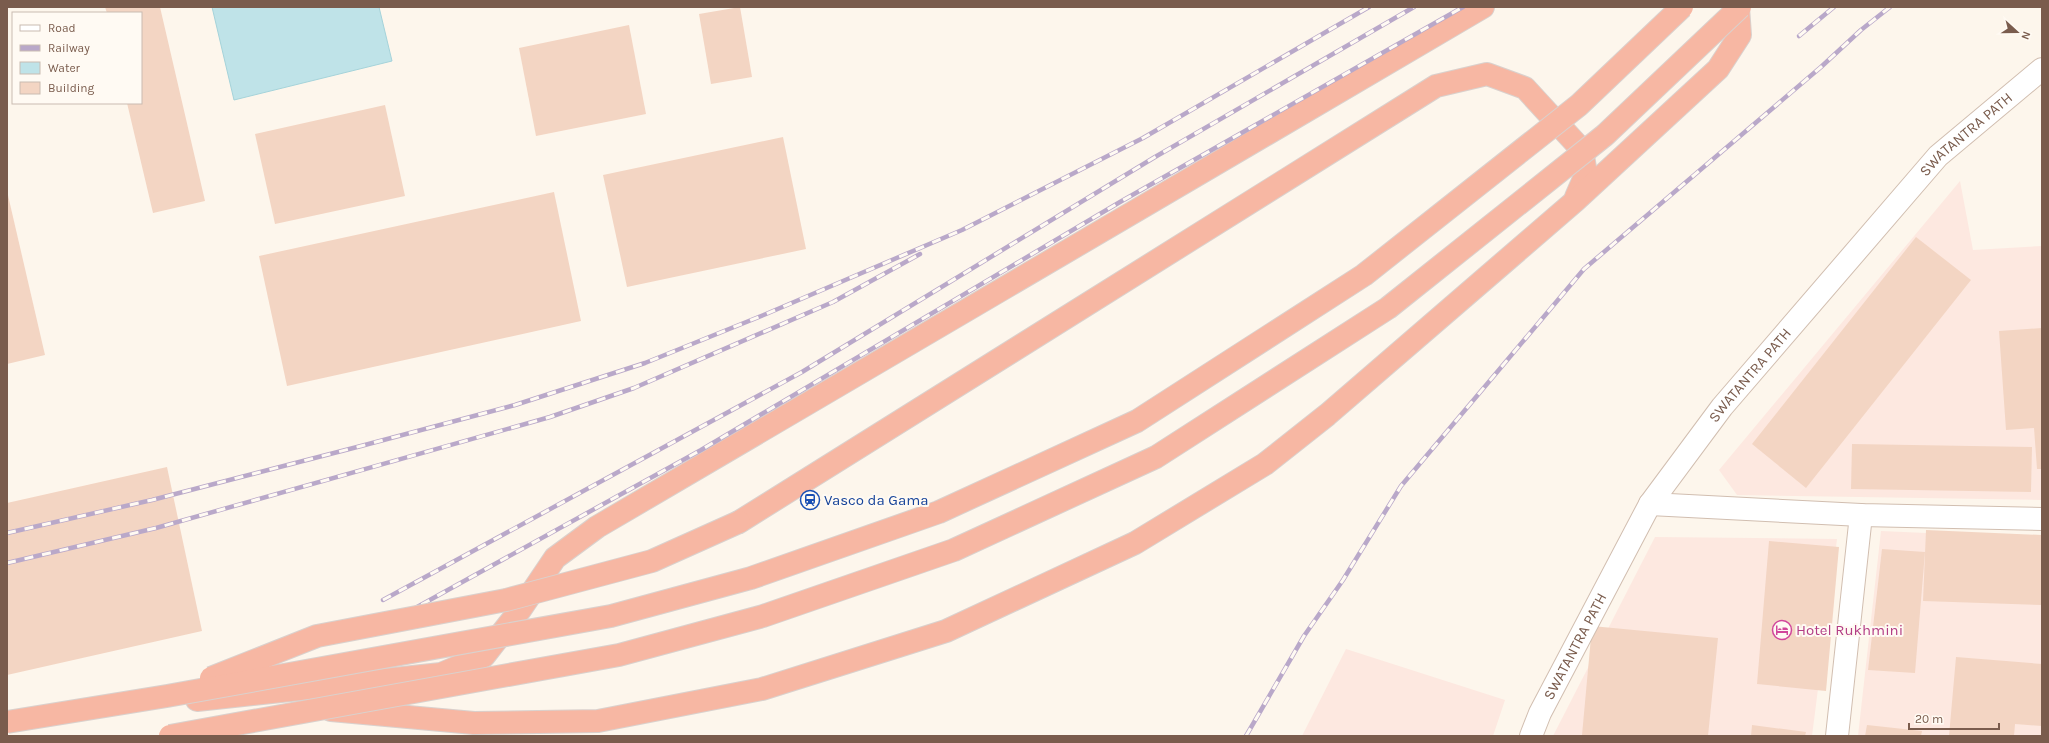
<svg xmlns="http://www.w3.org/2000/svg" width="2049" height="743" viewBox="0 0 2049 743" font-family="Karla,sans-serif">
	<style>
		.commercial { fill: #fde8e0 }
		.water { fill: #bfe3e8; stroke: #a5d3da }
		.building { fill: #f3d5c3 }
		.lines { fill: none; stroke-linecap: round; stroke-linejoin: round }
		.minor-casing { stroke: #d1beb0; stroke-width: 24 }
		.highway-casing { stroke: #dad1cd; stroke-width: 24 }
		.minor { stroke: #fff; stroke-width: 22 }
		.highway { stroke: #f7b7a3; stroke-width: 22 }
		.rail-casing { stroke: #b9a8c9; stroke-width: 4.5 }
		.rail { stroke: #fffaf3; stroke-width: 3; stroke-dasharray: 9; stroke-linecap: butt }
		.highway-bridge-casing { stroke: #dad1cd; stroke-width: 24; stroke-linecap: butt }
		.highway-bridge { stroke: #f7b7a3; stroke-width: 22 }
		.labels { text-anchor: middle; stroke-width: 4; stroke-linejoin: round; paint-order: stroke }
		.street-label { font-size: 15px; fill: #7a5c4d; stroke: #fffaf3 }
		.transit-label { font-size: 15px; fill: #164399; stroke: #fffaf3; text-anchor: start }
		.hotel-label { font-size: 15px; fill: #b23c85; stroke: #fffaf3; text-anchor: start }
	</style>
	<rect width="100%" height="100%" fill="#fdf6ec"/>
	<g class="commercial">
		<path d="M 1960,181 L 1973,250 L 2042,246 L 2042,500 L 1737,495 L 1719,470 Z"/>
		<path d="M 1881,531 L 2042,538 L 2042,736 L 1858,736 Z"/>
		<path d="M 1655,537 L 1837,539 L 1812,736 L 1553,736 Z"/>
		<path d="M 1346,649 L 1505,700 L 1493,736 L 1302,736 Z"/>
	</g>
	<path class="water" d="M 212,7 L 379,7 L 392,61 L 234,100 Z"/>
	<g class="building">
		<path d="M 105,7 L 160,7 L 205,201 L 153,213 L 127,103 L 141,103 L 141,13 L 107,13 Z"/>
		<path d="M 740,7 L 752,77 L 711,84 L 699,14 Z"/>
		<path d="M 629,25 L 646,114 L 536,136 L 519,48 Z"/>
		<path d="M 385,105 L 405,196 L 275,224 L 255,134 Z"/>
		<path d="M 783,137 L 806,249 L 627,287 L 603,175 Z"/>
		<path d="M 7,191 L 45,355 L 7,364 Z"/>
		<path d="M 554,192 L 581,321 L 287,386 L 259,256 Z"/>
		<path d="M 1916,237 L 1971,280 L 1806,488 L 1752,444 Z"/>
		<path d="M 2042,328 L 2042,469 L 2037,469 L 2034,428 L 2006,430 L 1999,331 Z"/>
		<path d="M 1852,444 L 2032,447 L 2031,492 L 1851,489 Z"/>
		<path d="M 167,467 L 202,631 L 7,675 L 7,503 Z"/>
		<path d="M 1926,530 L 2042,535 L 2042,605 L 1923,601 Z"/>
		<path d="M 1769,541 L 1839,547 L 1826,691 L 1757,684 Z"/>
		<path d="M 1882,549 L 1925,552 L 1915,673 L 1868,670 Z"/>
		<path d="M 1592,626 L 1718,638 L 1708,736 L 1582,735 Z"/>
		<path d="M 1956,657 L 2042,664 L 2042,726 L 2015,724 L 2014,736 L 1949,736 Z"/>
		<path d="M 1752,725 L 1806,732 L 1805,736 L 1751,736 Z"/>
		<path d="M 1867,725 L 1922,731 L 1921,736 L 1865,736 Z"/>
	</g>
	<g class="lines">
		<g class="minor-casing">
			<g id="minor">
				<path d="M 1650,504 L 1861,515 L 2042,519"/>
				<path id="s1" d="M 1531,736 L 1540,713 L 1650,504 L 1722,407 L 1938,156 L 2042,69"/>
				<path d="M 1837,736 L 1861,515"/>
			</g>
		</g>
		<g class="highway-casing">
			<g id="highway">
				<path d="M 739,522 L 1436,86 L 1487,74 L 1525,88 L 1582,150 L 1586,174 L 1576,197"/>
				<path d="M 197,700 L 441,674 L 484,656 L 520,610 L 555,558 L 597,527 L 1483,7"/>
				<path d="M 331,710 L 474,723 L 598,721 L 762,689 L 946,631 L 1135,543 L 1265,464 L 1327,415 L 1575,201 L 1718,69 L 1740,35 L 1738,7"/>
			</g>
		</g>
		<use href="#minor" class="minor"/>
		<use href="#highway" class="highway"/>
		<g class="rail-casing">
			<g id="rail">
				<path d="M 1799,36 L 1834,7"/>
				<path d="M 7,533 L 152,500 L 361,446 L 515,405 L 645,363 L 766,314 L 962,230 L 1143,138 L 1369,7"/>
				<path d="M 7,563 L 156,528 L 550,417 L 634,388 L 833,302 L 920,254"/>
				<path d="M 383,600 L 802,372 L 1155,157 L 1414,7"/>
				<path d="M 390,622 L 701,450 L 1120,202 L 1463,7"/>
				<path d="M 1246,736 L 1304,636 L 1343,580 L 1401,486 L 1584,269 L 1821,67 L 1861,30 L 1890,7"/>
			</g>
		</g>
		<use href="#rail" class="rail"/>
		<g class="highway-bridge-casing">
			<g id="highway-bridge">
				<path d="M 211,678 L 317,636 L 506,600 L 652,561 L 739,522"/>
				<path d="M 7,722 L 167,696 L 611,616 L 751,578 L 939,512 L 1137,421 L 1364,275 L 1579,105 L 1682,7"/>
				<path d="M 170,736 L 619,655 L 763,616 L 954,550 L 1156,457 L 1388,308 L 1605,135 L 1740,7"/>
			</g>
		</g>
		<use href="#highway-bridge" class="highway-bridge"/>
	</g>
	<defs>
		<g id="station-ring" transform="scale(1)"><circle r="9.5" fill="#fffaf3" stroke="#1a4fb4" stroke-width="1.5"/><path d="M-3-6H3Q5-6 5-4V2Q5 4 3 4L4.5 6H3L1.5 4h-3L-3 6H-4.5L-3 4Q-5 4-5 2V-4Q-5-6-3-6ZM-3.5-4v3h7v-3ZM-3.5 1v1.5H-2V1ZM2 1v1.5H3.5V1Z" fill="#1a4fb4"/></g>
		<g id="hotel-ring" transform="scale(1)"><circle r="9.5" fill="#fffaf3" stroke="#d1479c" stroke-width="1.5"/><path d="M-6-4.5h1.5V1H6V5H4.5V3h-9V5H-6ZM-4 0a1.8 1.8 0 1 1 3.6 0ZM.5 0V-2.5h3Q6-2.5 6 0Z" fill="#d1479c"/></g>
	</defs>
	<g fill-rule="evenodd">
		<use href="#station-ring" x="810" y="500"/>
		<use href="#hotel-ring" x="1782" y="630"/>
	</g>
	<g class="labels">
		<g class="street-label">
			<text dy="5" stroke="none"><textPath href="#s1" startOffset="748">SWATANTRA PATH</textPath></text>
			<text dy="5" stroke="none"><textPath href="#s1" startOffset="424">SWATANTRA PATH</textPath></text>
			<text dy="5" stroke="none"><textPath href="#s1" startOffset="100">SWATANTRA PATH</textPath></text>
		</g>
		<g class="transit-label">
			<text x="824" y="505">Vasco da Gama</text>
		</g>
		<g class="hotel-label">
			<text x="1796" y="635">Hotel Rukhmini</text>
		</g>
	</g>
	<rect width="2049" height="743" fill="none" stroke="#7a5c4d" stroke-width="16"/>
	<rect x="12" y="12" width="130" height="92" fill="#fffaf3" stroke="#cabbb1"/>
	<rect x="20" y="25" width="20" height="6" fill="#ffffff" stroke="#cabbb1"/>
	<text x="48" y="32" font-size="12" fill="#7a5c4d">Road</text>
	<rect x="20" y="45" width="20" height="6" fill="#b9a8c9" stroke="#cabbb1"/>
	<text x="48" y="52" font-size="12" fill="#7a5c4d">Railway</text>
	<rect x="20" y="62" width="20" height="12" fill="#bfe3e8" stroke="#cabbb1"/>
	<text x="48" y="72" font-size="12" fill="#7a5c4d">Water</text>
	<rect x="20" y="82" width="20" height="12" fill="#f3d5c3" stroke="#cabbb1"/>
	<text x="48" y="92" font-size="12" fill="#7a5c4d">Building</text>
	<g transform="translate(2017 32) rotate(111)" stroke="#fffaf3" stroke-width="3" paint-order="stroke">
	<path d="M0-3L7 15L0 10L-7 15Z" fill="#7a5c4d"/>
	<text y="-6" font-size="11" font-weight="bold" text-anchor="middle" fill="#7a5c4d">N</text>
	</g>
	<path d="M1909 723v6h90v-6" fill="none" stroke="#7a5c4d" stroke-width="2"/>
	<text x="1915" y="723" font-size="12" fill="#7a5c4d" stroke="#fffaf3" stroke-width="3" paint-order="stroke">20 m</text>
</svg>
